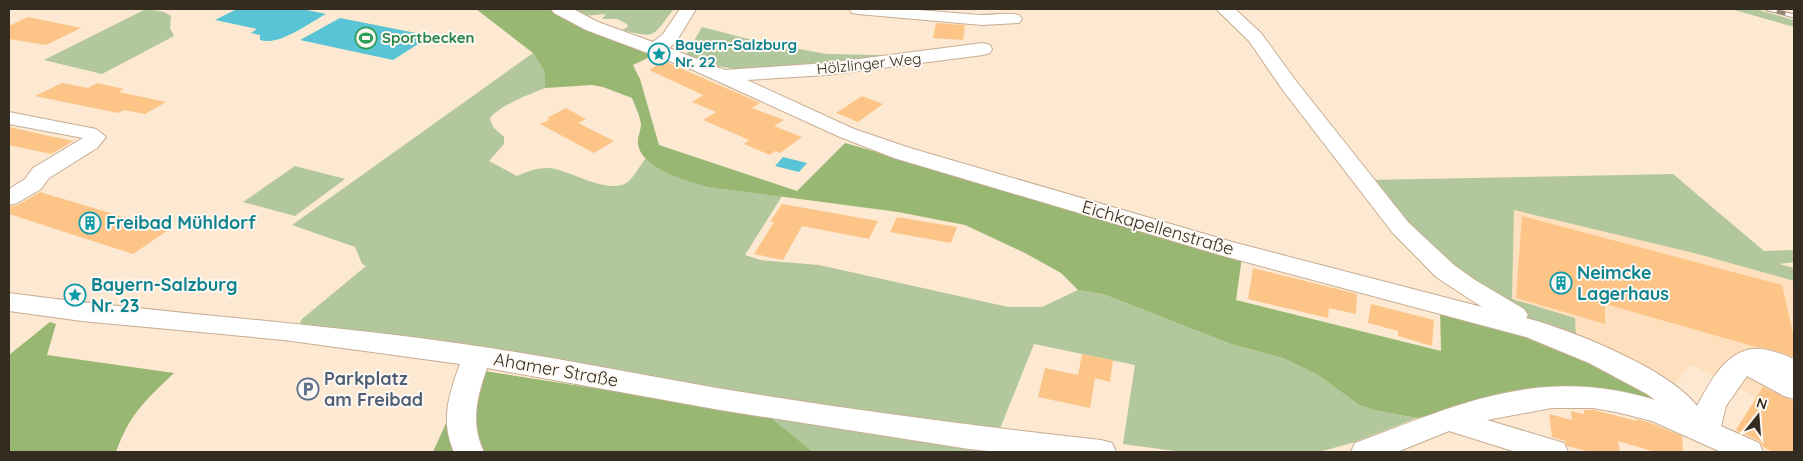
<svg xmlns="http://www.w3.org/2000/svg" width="1803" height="461" viewBox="0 0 1803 461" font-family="Quicksand,sans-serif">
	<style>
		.built { fill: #ffe0be }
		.green { fill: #b2c79c }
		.forest { fill: #97b772 }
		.water { fill: #59c4d5 }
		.building { fill: #fcc587 }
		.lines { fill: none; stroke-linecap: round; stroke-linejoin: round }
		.minor-casing { stroke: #c6ad93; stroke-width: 2 }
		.minor { fill: #fff; fill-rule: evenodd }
		.rail-casing { stroke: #968777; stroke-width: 4.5 }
		.rail { stroke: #fef8f3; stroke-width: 3; stroke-dasharray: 9; stroke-linecap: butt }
		.labels { text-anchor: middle; stroke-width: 4; stroke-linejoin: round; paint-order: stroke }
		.far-leisure-label { font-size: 15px; font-weight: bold; fill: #27864d; stroke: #fef8f3; text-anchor: start }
		.far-culture-label { font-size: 15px; font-weight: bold; fill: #0d838f; stroke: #fef8f3; text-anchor: start }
		.far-street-label { font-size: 15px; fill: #352c21; stroke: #fef8f3 }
		.culture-label { font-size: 18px; font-weight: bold; fill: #0d838f; stroke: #fef8f3; text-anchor: start }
		.street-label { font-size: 18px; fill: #352c21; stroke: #fef8f3 }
		.service-label { font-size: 18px; font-weight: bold; fill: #4e5e75; stroke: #fef8f3; text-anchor: start }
	</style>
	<rect width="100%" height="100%" fill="#fde8d2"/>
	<path class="built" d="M 1476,186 L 1794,268 L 1794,452 L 1773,452 L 1734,432 L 1756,397 L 1691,365 L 1672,388 L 1481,292 Z"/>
	<g class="green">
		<path d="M 146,9 L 164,12 L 171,16 L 170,28 L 174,36 L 102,74 L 44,60 Z"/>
		<path d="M 569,9 L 674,9 C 652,36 658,39 622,30 L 628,27 L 627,24 L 617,19 L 602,19 L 606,14 L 582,16 Z"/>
		<path d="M 1731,9 L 1755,9 L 1794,20 L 1794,27 Z"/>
		<path d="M 702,27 L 760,42 L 827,54 L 925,56 L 739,70 L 707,64 L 686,55 Z"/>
		<path d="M 533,53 L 545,72 L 545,88 C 531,94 497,106 490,119 L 493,127 L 504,137 L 504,144 L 489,161 L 517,176 C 526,172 536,168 547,168 C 566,167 610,198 629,181 C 635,175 640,166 645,159 C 691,190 729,189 782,196 L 745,255 L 760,260 L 819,265 L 1008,307 L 1042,307 L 1078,290 L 1103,294 L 1231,344 L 1283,358 L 1318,375 L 1359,405 L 1374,410 L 1417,418 L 1355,442 L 1319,452 L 1182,452 L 1123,444 L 1135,365 L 1034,344 L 999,431 L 303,326 L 300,323 L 302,319 L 366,266 L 362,264 L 355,247 L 292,225 Z"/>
		<path d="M 295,166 L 345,179 L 295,216 L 243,202 Z"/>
		<path d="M 1673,174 L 1764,251 L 1794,250 L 1794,262 L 1779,264 L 1794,268 L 1794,281 L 1694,253 L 1514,210 L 1512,299 L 1575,318 L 1576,340 L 1525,317 L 1446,267 L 1367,180 Z"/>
		<path d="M 767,416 L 1021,452 L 813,452 Z"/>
	</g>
	<g class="forest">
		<path d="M 476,9 L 550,9 L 578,25 L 656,54 L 633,65 L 640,79 L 659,145 L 797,191 L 845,143 L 1242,257 L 1236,300 L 1441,351 L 1440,308 L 1495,322 L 1636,382 L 1659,403 L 1537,389 L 1417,418 L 1374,410 L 1359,405 L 1318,375 L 1283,358 L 1231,344 L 1103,294 L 1078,290 L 1061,273 L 1025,253 L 965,225 L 898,212 L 708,187 C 688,181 641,169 638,144 C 637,137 641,131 641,124 C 640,116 635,106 632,98 L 603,87 L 592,85 L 545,88 L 545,72 L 533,53 Z"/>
		<path d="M 50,322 L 56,324 L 47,355 L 174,373 C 145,401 130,413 116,452 L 9,452 L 9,355 Z"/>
		<path d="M 465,368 L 767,415 L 813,452 L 433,452 L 451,412 Z"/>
	</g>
	<g class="water">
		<path d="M 237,9 L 302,9 L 326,14 C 309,23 280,46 260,40 L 260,35 L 251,33 L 257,29 L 215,20 Z"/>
		<path d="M 340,18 L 431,36 L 393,60 L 300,40 Z"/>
		<path d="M 783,157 L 807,163 L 799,172 L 775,166 Z"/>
	</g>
	<g class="building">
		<path d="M 28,17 L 81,28 L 46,45 L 9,39 L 9,26 Z"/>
		<path d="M 936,23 L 965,25 L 963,40 L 933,38 Z"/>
		<path d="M 664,61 L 760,103 L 752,108 L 784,120 L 774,126 L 802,137 L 780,153 L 775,151 L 770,155 L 744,144 L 749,140 L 703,120 L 716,112 L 692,102 L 703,95 L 649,70 Z"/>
		<path d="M 62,83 L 88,88 L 97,83 L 124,89 L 119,92 L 166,102 L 145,114 L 124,110 L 118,113 L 35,96 Z"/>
		<path d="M 862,96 L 883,104 L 858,122 L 836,113 Z"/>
		<path d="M 566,108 L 586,119 L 578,123 L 614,141 L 594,153 L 540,124 L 549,120 L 547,118 Z"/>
		<path d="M 9,127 L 49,136 L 74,141 L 51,154 L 9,145 Z"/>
		<path d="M 40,192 L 107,212 L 167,231 L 133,254 L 9,214 L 9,207 L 18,205 Z"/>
		<path d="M 782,204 L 878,221 L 869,239 L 802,226 L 783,260 L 754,254 L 774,222 L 770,222 Z"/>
		<path d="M 1522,216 L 1782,285 L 1794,338 L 1794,357 L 1774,350 L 1756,347 L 1605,304 L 1605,324 L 1516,298 Z"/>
		<path d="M 897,217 L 957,227 L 951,243 L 890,232 Z"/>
		<path d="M 1253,268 L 1357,294 L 1356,314 L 1329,308 L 1328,318 L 1248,299 Z"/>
		<path d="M 1371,304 L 1434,320 L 1432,346 L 1398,336 L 1398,331 L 1368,323 Z"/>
		<path d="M 1082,354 L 1113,360 L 1110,382 L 1095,378 L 1090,408 L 1038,397 L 1045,368 L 1078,375 Z"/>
		<path d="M 1763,387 L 1794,401 L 1794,452 L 1773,452 L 1763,447 L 1760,441 L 1736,430 Z"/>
		<path d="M 1584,410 L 1594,410 L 1637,421 L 1636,419 L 1651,423 L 1682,436 L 1683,452 L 1655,452 L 1618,441 L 1620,452 L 1590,452 L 1567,446 L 1565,441 L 1552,437 L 1549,414 L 1572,420 L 1571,411 L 1584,414 Z"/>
	</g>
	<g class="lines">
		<g class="minor-casing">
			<g id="minor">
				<path d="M 551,9 L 573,9 L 598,22 L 653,42 L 663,34 L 680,9 L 696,9 L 676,42 L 669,48 L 725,70 L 827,63 L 983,43 L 990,45 L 992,49 L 990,53 L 983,55 L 827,75 L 747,80 L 854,129 L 910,148 L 1236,243 L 1482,307 L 1436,277 L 1392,232 L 1282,89 L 1249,41 L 1216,9 L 1235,9 L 1261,33 L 1296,81 L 1408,222 L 1454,265 L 1475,280 L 1524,309 L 1528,315 L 1526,318 C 1572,330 1669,369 1697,406 C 1709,384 1724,353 1752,349 C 1766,347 1782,354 1794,359 L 1794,399 L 1784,396 L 1747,376 L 1726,406 L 1721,426 L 1759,443 L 1763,452 L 1721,452 L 1652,421 L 1616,412 L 1593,408 L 1552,408 L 1487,420 L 1564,443 L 1568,452 L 1516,452 L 1449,431 L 1397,452 L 1351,452 L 1355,443 C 1460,404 1540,365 1655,400 L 1647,394 L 1589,363 L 1526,337 L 1220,255 L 894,158 L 840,137 L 693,70 L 586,30 L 554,13 Z"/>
				<path d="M 849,9 C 893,6 937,12 981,15 C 993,15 1007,12 1019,15 L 1022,19 L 1019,23 L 982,25 L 858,14 L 852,13 Z"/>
				<path d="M 9,112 L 96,129 L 106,137 L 97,148 L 49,178 L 41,189 L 17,203 L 9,205 L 9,189 L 25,179 L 33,168 L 83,138 L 9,124 Z"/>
				<path d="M 9,293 C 165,314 321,323 477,346 C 557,358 637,374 717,388 C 844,409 973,426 1101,440 L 1112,443 L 1116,452 L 999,452 L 969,449 L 720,410 L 487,368 C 477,397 470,423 484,452 L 454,452 C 440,421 449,394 460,364 L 284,340 L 82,321 L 9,311 Z"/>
			</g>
		</g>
		<use href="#minor" class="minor"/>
		<g class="rail-casing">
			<path id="rail" d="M 1768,9 L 1794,16"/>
		</g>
		<use href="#rail" class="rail"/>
	</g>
	<defs>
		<g id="stadium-ring" transform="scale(1.125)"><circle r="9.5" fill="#fef8f3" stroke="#2e9e5b" stroke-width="1.5"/><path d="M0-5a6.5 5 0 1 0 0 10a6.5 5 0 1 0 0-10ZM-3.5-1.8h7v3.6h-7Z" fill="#2e9e5b"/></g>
		<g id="sight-ring" transform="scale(1.125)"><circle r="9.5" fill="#fef8f3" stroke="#0f9aa8" stroke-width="1.5"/><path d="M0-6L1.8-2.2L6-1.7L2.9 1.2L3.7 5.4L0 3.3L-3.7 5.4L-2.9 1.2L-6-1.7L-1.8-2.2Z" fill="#0f9aa8"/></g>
		<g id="building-ring" transform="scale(1.125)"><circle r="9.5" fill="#fef8f3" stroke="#0f9aa8" stroke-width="1.5"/><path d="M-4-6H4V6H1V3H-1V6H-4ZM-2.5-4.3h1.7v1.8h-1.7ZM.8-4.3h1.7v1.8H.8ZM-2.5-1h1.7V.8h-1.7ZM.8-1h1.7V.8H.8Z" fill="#0f9aa8"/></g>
		<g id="parking-ring" transform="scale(1.125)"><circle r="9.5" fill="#fef8f3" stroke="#5c6f8a" stroke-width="1.5"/><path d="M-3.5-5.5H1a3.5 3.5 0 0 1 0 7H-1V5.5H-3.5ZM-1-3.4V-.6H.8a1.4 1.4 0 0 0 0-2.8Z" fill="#5c6f8a"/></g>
	</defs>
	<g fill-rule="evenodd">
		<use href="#stadium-ring" x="366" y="38"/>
		<use href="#sight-ring" x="659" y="54"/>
		<use href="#building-ring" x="90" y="223"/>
		<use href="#building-ring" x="1561" y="283"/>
		<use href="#sight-ring" x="75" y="295"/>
		<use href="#parking-ring" x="308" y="389"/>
	</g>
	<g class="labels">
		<g class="far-leisure-label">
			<text x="382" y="43">Sportbecken</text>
		</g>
		<g class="far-culture-label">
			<text x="675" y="50">Bayern-Salzburg<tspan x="675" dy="17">Nr. 22</tspan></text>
		</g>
		<g class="far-street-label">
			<text transform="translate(869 64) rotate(-6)" y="5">Hölzlinger Weg</text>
		</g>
		<g class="culture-label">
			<text x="106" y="229">Freibad Mühldorf</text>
			<text x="1577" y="279">Neimcke<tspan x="1577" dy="21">Lagerhaus</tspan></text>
			<text x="91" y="291">Bayern-Salzburg<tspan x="91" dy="21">Nr. 23</tspan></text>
		</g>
		<g class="street-label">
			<text transform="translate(1158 228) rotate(16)" y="6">Eichkapellenstraße</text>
			<text transform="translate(556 370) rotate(10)" y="6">Ahamer Straße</text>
		</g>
		<g class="service-label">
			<text x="324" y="385">Parkplatz<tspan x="324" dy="21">am Freibad</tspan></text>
		</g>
	</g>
	<rect width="1803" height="461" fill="none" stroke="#352c21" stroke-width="20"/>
	<g transform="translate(1758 416) rotate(17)" stroke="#fef8f3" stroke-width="4" paint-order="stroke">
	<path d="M0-4L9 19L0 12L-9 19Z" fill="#352c21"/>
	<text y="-8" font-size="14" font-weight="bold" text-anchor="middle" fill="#352c21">N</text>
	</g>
</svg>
